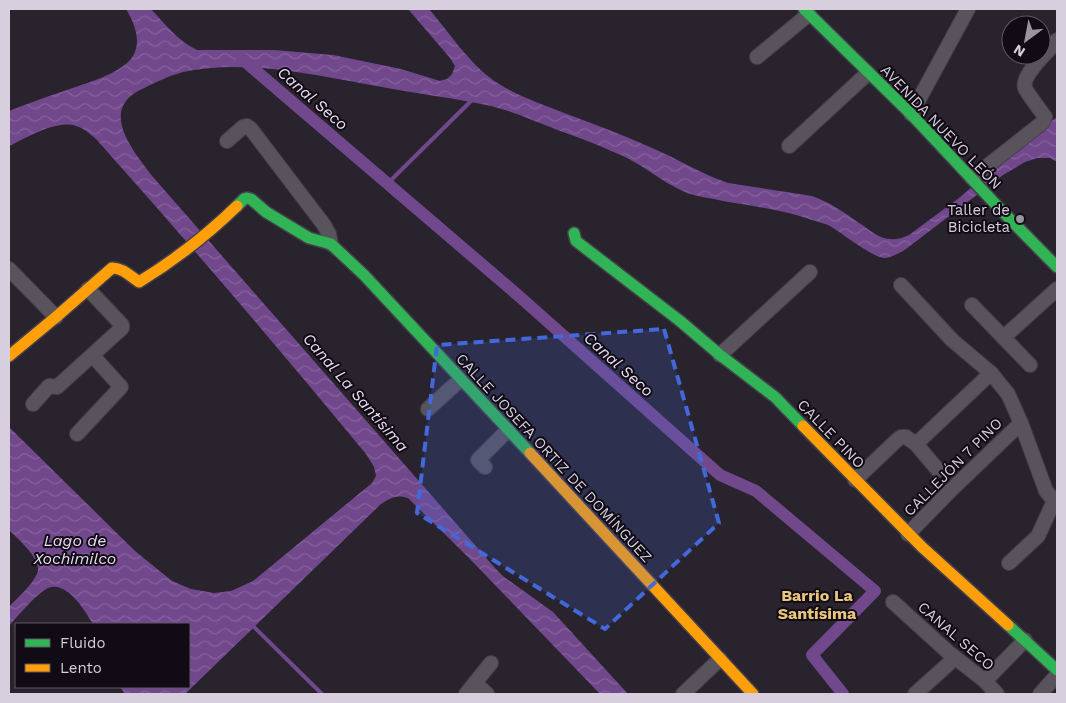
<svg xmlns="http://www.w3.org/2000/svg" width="1066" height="703" viewBox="0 0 1066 703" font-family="'Work Sans',sans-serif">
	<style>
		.water { fill: url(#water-waves) }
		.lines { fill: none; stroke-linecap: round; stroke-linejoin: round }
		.stream { stroke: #72488d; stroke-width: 4 }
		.canal { stroke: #72488d; stroke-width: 12 }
		.street-casing { stroke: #453f4a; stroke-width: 16 }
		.fast-casing { stroke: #453f4a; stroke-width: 14 }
		.slow-casing { stroke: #453f4a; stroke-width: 14 }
		.street { stroke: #59545c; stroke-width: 14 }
		.fast { stroke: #30b455; stroke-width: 11 }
		.slow { stroke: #ff9f0a; stroke-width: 11 }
		.marked { fill: #4268d9; fill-opacity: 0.2; stroke: #4268d9; stroke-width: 4; stroke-dasharray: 10 6; stroke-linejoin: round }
		.poi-dot { fill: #9a93a0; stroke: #100b14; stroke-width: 2 }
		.labels { text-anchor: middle; stroke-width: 4; stroke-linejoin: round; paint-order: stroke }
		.street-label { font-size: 15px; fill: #d7cfdd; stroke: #100b14 }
		.poi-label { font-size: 15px; fill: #d7cfdd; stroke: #100b14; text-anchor: end }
		.water-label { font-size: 16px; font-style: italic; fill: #e8dcf1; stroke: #100b14 }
		.neighbourhood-label { font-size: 16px; font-weight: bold; fill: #eac57c; stroke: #100b14 }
	</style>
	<defs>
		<pattern id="water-waves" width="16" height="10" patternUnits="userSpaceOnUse" patternTransform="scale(1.25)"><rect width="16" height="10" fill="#72488d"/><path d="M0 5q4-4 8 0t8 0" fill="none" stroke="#85619d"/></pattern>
	</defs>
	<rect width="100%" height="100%" fill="#29232e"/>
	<path class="water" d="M 126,9 L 151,9 C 165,24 178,41 197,50 L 274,50 L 333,55 L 401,69 L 440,81 L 447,79 L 452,74 L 455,66 L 450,58 L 408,9 L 429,9 C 447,30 468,61 489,77 C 511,94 539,103 564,113 C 594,124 623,135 652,148 C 678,159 701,174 728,183 L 812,196 C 829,202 844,212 859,223 C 866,227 872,233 879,236 C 889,241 899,240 909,235 L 959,198 L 1034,134 L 1057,117 L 1057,162 L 1050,158 L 1037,158 L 1025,162 L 1003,175 L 906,249 C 900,253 892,257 885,258 C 873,258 842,233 830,226 C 824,223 818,222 812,220 C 784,210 752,206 723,201 C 711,198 699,197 687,193 C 668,185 653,173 636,163 C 628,158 619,154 611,151 C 594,143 577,137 560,131 C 537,122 515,112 491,106 C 455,98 418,94 382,87 C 319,76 247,58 183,72 C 168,76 154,83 140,90 C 98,111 135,153 153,177 L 495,568 L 504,577 L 553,612 L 628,694 L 600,694 L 469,558 L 408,498 C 397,494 390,498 381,504 L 185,694 L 125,694 L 120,687 L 189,687 L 189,624 L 93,624 C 85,611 67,580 48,588 C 37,593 18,616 9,626 L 9,607 C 16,599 37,581 38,570 C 39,557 18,539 9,530 L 9,427 L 135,551 L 172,581 L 191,589 L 214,593 L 231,591 L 253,581 L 372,483 L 376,476 L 374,467 L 366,454 C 278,347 188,242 96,139 C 90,134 84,128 76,126 C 57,119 26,138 9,146 L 9,111 C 27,104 45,97 64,91 C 83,84 122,74 133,56 C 142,41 134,22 126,9 Z"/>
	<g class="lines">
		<g class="stream">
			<path d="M 388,183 L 472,100"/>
			<path d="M 251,624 L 322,694"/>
		</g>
		<path class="canal" d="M 242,59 L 520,297 L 720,475 L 756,491 L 875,591 L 812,655 L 843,694"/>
		<g class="street-casing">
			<g id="street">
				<path d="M 757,57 L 809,14"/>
				<path d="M 911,114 L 968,9"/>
				<path d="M 227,141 L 243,127 L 247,126 L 251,129 L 324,225 L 329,234 L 331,244"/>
				<path d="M 789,146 L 868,73"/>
				<path d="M 972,178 L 1042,123 L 1045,117 C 1041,111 1027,93 1025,88 C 1021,74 1050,51 1057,40"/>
				<path d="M 9,269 L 56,317"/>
				<path d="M 901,285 L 952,340 L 991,373 L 1008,394 L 1021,423 L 1046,491 L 1057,504"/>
				<path d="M 972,305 L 1030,365"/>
				<path d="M 1004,337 L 1057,289"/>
				<path d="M 720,355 L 810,272"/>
				<path d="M 33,404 L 49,386 L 57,387 L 122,328 L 122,325 L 88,289"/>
				<path d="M 428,409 L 460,380"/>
				<path d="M 77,434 L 121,387 L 93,356"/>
				<path d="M 916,444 L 938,470"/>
				<path d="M 485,467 L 478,460 L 508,430"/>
				<path d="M 855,480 L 896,441 L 901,437 L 906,437 L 916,444 L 991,373"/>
				<path d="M 908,534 L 951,490 L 1021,423"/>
				<path d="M 1009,563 L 1038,536 L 1054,501"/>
				<path d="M 893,602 L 948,652 L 985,681 L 997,694"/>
				<path d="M 985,681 L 1025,640"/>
				<path d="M 475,683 L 487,694"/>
				<path d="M 466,694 L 491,663"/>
				<path d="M 683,694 L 720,659"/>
				<path d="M 915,694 L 955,658"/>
				<path d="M 1040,694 L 1057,675"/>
			</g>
		</g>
		<g class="fast-casing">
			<g id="fast">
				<path d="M 804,9 L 911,114 L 1000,209 L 1057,267"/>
				<path d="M 237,206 L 244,199 L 247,198 L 251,199 L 266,212 L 309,238 L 331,244 L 364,275 L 530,453"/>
				<path d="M 574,233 L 576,241 L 680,321 L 720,355 L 775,397 L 803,426"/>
				<path d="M 1008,625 L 1057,670"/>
			</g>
		</g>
		<g class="slow-casing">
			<g id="slow">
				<path d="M 9,356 L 56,317 L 112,268 C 123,268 130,276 139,282 C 175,260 207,235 237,206"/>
				<path d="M 803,426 L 922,547 L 1008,625"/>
				<path d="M 530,453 L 753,694"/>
			</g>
		</g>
		<use href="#street" class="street"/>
		<use href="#fast" class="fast"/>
		<use href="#slow" class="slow"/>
	</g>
	<path class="marked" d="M 664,329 L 719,523 L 605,629 L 417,513 L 437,345 Z"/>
	<circle class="poi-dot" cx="1020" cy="219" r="5"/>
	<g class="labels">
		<g class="street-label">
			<text transform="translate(941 127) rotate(46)" y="5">AVENIDA NUEVO LEÓN</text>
			<text transform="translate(831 434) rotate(46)" y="5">CALLE PINO</text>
			<text transform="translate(554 458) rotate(47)" y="5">CALLE JOSEFA ORTIZ DE DOMÍNGUEZ</text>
			<text transform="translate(953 467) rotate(-45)" y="5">CALLEJÓN 7 PINO</text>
			<text transform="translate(956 636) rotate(41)" y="5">CANAL SECO</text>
		</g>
		<g class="poi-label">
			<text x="1010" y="215">Taller de<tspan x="1010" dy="17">Bicicleta</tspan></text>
		</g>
		<g class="water-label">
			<text transform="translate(313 98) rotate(41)" y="6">Canal Seco</text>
			<text transform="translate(619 364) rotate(42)" y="6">Canal Seco</text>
			<text transform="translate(356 392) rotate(49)" y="6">Canal La Santísima</text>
			<text x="75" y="546">Lago de<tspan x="75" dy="18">Xochimilco</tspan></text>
		</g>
		<g class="neighbourhood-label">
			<text x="817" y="601">Barrio La<tspan x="817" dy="18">Santísima</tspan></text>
		</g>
	</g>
	<rect width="1066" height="703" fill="none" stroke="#d7cfdd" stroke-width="20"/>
	<rect x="15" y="623" width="175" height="65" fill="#100b14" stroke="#605964"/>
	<rect x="25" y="639" width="25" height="8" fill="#30b455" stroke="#605964"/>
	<text x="60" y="648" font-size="15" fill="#d7cfdd">Fluido</text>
	<rect x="25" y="664" width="25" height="8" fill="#ff9f0a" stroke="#605964"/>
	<text x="60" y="673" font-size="15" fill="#d7cfdd">Lento</text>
	<g transform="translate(1026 40) rotate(212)"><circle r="24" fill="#100b14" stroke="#605964"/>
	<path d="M0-4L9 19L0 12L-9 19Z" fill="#9a93a0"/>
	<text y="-8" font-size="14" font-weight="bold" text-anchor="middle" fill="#d7cfdd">N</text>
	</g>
</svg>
